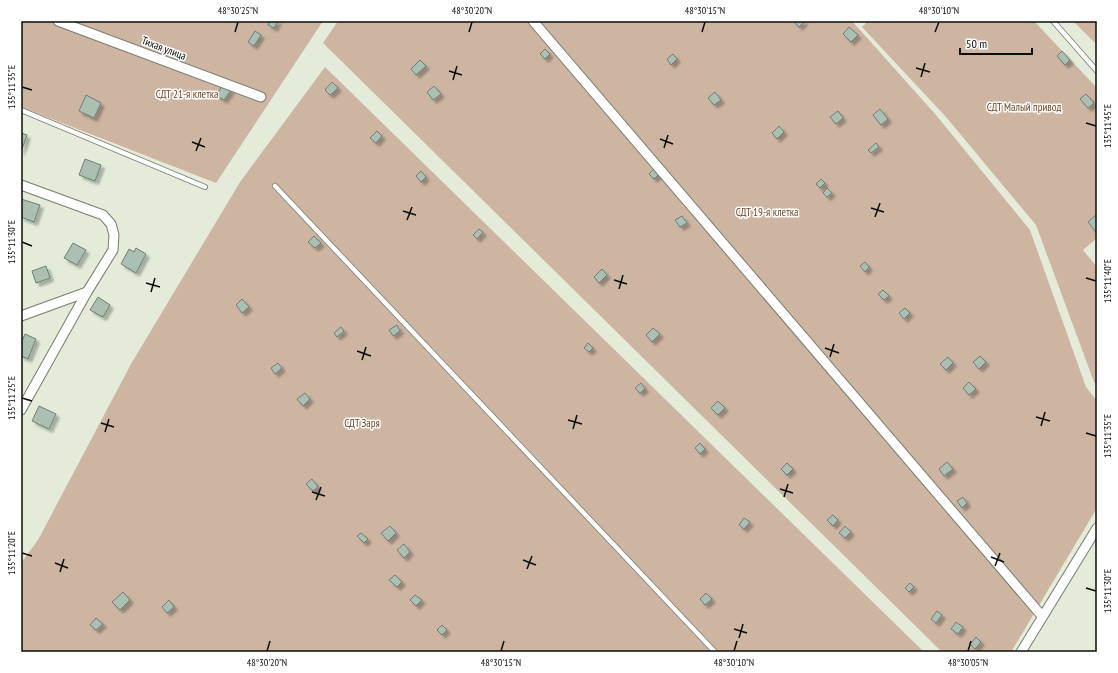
<svg xmlns="http://www.w3.org/2000/svg" width="1118" height="673" viewBox="0 0 1118 673" font-family="'PT Sans Narrow',sans-serif">
	<style>
		.green { fill: #cdb5a2 }
		.building { fill: #acbfb3; stroke: #6d7f74; filter: url(#shadow) }
		.lines { fill: none; stroke-linecap: round; stroke-linejoin: round }
		.lane-casing { stroke: #757d6c; stroke-width: 6 }
		.street-casing { stroke: #757d6c; stroke-width: 11 }
		.lane { stroke: #fff; stroke-width: 4.5 }
		.street { stroke: #fff; stroke-width: 9 }
		.ticks { fill: none; stroke: #0a0d07; stroke-width: 1.5 }
		.labels { text-anchor: middle; stroke-width: 3; stroke-linejoin: round; paint-order: stroke }
		.street-label { font-size: 11px; fill: #0a0d07; stroke: #fff }
		.park-label { font-size: 11px; fill: #704721; stroke: #fff }
		.neatline { fill: none; stroke: #0a0d07; stroke-width: 1.5 }
		.ticks-label { font-size: 10px; text-anchor: middle; fill: #0a0d07 }
	</style>
	<defs>
		<filter id="shadow"><feDropShadow dx="3.5" dy="3.5" stdDeviation="1" flood-color="#0004"/></filter>
	</defs>
	<rect width="100%" height="100%" fill="#e4ecd9"/>
	<g class="green">
		<path d="M 21,21 L 323,21 L 216,183 L 21,107 Z"/>
		<path d="M 338,21 L 852,21 L 936,115 L 1030,230 L 1086,387 L 1097,401 L 1097,508 L 1011,652 L 942,652 L 323,43 Z"/>
		<path d="M 868,21 L 1034,21 L 1097,88 L 1097,238 L 1083,250 L 1097,267 L 1097,385 L 1094,382 L 1036,225 L 946,117 L 862,27 Z"/>
		<path d="M 1073,21 L 1097,21 L 1097,45 Z"/>
		<path d="M 325,67 L 924,652 L 21,652 L 21,563 L 38,540 L 131,364 L 240,182 Z"/>
	</g>
	<g class="building">
		<path d="M 270,21 L 278,21 L 274,28 L 268,25 Z"/>
		<path d="M 793,21 L 805,21 L 799,27 Z"/>
		<path d="M 849,27 L 858,35 L 851,42 L 843,34 Z"/>
		<path d="M 255,31 L 261,35 L 254,46 L 248,42 Z"/>
		<path d="M 545,49 L 550,54 L 545,59 L 540,54 Z"/>
		<path d="M 1062,51 L 1070,60 L 1065,65 L 1057,56 Z"/>
		<path d="M 673,54 L 677,59 L 671,65 L 667,59 Z"/>
		<path d="M 420,60 L 426,66 L 416,75 L 411,69 Z"/>
		<path d="M 332,82 L 338,88 L 330,95 L 325,90 Z"/>
		<path d="M 223,85 L 231,90 L 224,100 L 216,95 Z"/>
		<path d="M 434,86 L 441,94 L 433,100 L 427,92 Z"/>
		<path d="M 715,92 L 721,100 L 714,105 L 708,98 Z"/>
		<path d="M 1086,94 L 1094,103 L 1088,108 L 1080,99 Z"/>
		<path d="M 86,95 L 101,103 L 94,118 L 79,111 Z"/>
		<path d="M 880,109 L 888,119 L 881,125 L 873,115 Z"/>
		<path d="M 838,111 L 843,118 L 836,124 L 830,117 Z"/>
		<path d="M 779,126 L 784,132 L 777,139 L 772,133 Z"/>
		<path d="M 377,131 L 382,136 L 376,143 L 370,138 Z"/>
		<path d="M 21,133 L 27,135 L 21,152 Z"/>
		<path d="M 876,143 L 879,147 L 871,153 L 868,150 Z"/>
		<path d="M 85,159 L 101,165 L 95,181 L 79,175 Z"/>
		<path d="M 654,169 L 659,174 L 654,179 L 649,174 Z"/>
		<path d="M 421,171 L 426,177 L 421,182 L 416,176 Z"/>
		<path d="M 821,179 L 825,183 L 820,188 L 816,184 Z"/>
		<path d="M 827,188 L 832,193 L 827,197 L 823,193 Z"/>
		<path d="M 21,199 L 40,205 L 34,222 L 21,217 Z"/>
		<path d="M 1097,214 L 1097,231 L 1096,232 L 1088,222 Z"/>
		<path d="M 682,216 L 687,223 L 680,227 L 675,220 Z"/>
		<path d="M 479,229 L 483,232 L 477,239 L 473,235 Z"/>
		<path d="M 314,236 L 321,243 L 315,248 L 308,242 Z"/>
		<path d="M 73,243 L 86,250 L 77,265 L 64,258 Z"/>
		<path d="M 136,248 L 146,254 L 136,273 L 121,264 L 129,249 L 134,252 Z"/>
		<path d="M 865,262 L 869,267 L 865,272 L 860,266 Z"/>
		<path d="M 46,266 L 50,278 L 36,283 L 32,271 Z"/>
		<path d="M 602,269 L 607,275 L 599,283 L 594,277 Z"/>
		<path d="M 883,290 L 889,296 L 884,300 L 878,294 Z"/>
		<path d="M 98,297 L 110,305 L 103,317 L 90,310 Z"/>
		<path d="M 242,299 L 249,307 L 242,313 L 236,305 Z"/>
		<path d="M 905,308 L 910,313 L 904,319 L 899,313 Z"/>
		<path d="M 397,325 L 400,331 L 393,336 L 389,330 Z"/>
		<path d="M 341,327 L 344,331 L 337,337 L 334,333 Z"/>
		<path d="M 653,328 L 660,334 L 652,342 L 646,335 Z"/>
		<path d="M 25,334 L 36,339 L 28,359 L 21,356 L 21,343 Z"/>
		<path d="M 588,343 L 593,348 L 589,352 L 584,348 Z"/>
		<path d="M 980,356 L 986,362 L 979,369 L 973,362 Z"/>
		<path d="M 948,357 L 953,363 L 946,370 L 940,364 Z"/>
		<path d="M 278,363 L 282,368 L 275,374 L 271,368 Z"/>
		<path d="M 969,382 L 976,389 L 969,395 L 963,388 Z"/>
		<path d="M 641,383 L 645,389 L 640,393 L 635,388 Z"/>
		<path d="M 305,393 L 310,399 L 303,406 L 297,399 Z"/>
		<path d="M 718,401 L 725,408 L 718,415 L 711,408 Z"/>
		<path d="M 39,406 L 56,414 L 49,429 L 32,421 Z"/>
		<path d="M 700,443 L 705,449 L 700,454 L 695,448 Z"/>
		<path d="M 947,462 L 953,469 L 944,476 L 939,469 Z"/>
		<path d="M 787,463 L 793,469 L 787,475 L 781,469 Z"/>
		<path d="M 312,479 L 318,487 L 313,491 L 306,484 Z"/>
		<path d="M 963,497 L 967,503 L 962,508 L 957,501 Z"/>
		<path d="M 833,515 L 838,520 L 833,526 L 827,520 Z"/>
		<path d="M 744,518 L 750,522 L 744,529 L 739,525 Z"/>
		<path d="M 390,526 L 396,533 L 388,541 L 381,533 Z"/>
		<path d="M 845,526 L 851,532 L 845,538 L 839,533 Z"/>
		<path d="M 361,533 L 368,539 L 364,543 L 357,536 Z"/>
		<path d="M 404,544 L 410,552 L 404,558 L 397,550 Z"/>
		<path d="M 395,575 L 402,582 L 397,587 L 389,580 Z"/>
		<path d="M 910,583 L 914,587 L 909,592 L 905,588 Z"/>
		<path d="M 123,592 L 130,600 L 120,610 L 112,602 Z"/>
		<path d="M 706,593 L 712,599 L 705,605 L 700,599 Z"/>
		<path d="M 415,595 L 422,600 L 416,606 L 410,600 Z"/>
		<path d="M 169,600 L 174,607 L 167,613 L 162,607 Z"/>
		<path d="M 937,611 L 942,615 L 936,623 L 931,619 Z"/>
		<path d="M 96,618 L 103,624 L 96,630 L 90,625 Z"/>
		<path d="M 956,622 L 963,627 L 958,634 L 951,629 Z"/>
		<path d="M 442,625 L 447,630 L 442,635 L 437,630 Z"/>
		<path d="M 976,637 L 981,642 L 975,649 L 970,644 Z"/>
	</g>
	<g class="lines">
		<g class="lane-casing">
			<g id="lane">
				<path d="M 1053,21 L 1097,71"/>
				<path d="M 21,110 L 205,187"/>
				<path d="M 275,186 L 715,652"/>
			</g>
		</g>
		<g class="street-casing">
			<g id="street">
				<path d="M 58,21 L 261,97"/>
				<path d="M 533,21 L 1042,616"/>
				<path d="M 21,185 L 103,215 L 111,224 L 114,235 L 113,250 L 87,292 L 21,410"/>
				<path d="M 21,316 L 87,292"/>
				<path d="M 1021,652 L 1097,528"/>
			</g>
		</g>
		<use href="#lane" class="lane"/>
		<use href="#street" class="street"/>
	</g>
	<path class="ticks" d="M 235,32 L 238,22M 469,32 L 472,22M 702,32 L 705,22M 935,32 L 939,22M 916,68 L 930,72M 449,71 L 462,75M 921,77 L 925,63M 453,80 L 457,66M 22,87 L 32,90M 1086,123 L 1096,126M 660,139 L 673,144M 192,142 L 205,147M 664,148 L 668,135M 196,151 L 201,138M 871,208 L 884,212M 403,211 L 416,215M 875,217 L 880,203M 407,220 L 412,207M 22,242 L 32,246M 1086,278 L 1096,281M 614,280 L 627,284M 146,283 L 160,287M 619,289 L 623,275M 151,292 L 155,278M 825,348 L 839,353M 357,351 L 371,356M 830,357 L 834,344M 362,360 L 366,347M 22,398 L 32,401M 1036,417 L 1050,421M 568,420 L 582,424M 101,423 L 114,427M 1041,426 L 1045,412M 573,429 L 577,415M 105,432 L 109,419M 1086,433 L 1096,436M 780,489 L 793,493M 312,492 L 325,496M 784,497 L 788,484M 316,500 L 321,487M 22,553 L 32,556M 991,557 L 1004,562M 523,560 L 536,565M 55,563 L 68,568M 995,566 L 1000,553M 527,569 L 532,556M 60,572 L 64,559M 1086,588 L 1096,591M 734,629 L 747,633M 739,638 L 743,624M 267,651 L 270,641M 501,651 L 504,641M 734,651 L 737,641M 968,651 L 971,641"/>
	<g class="labels">
		<g class="street-label">
			<text transform="translate(164 48) rotate(21)" y="4">Тихая улица</text>
		</g>
		<g class="park-label">
			<text x="187" y="98">СДТ 21-я клетка</text>
			<text x="1024" y="111">СДТ Малый привод</text>
			<text x="767" y="216">СДТ 19-я клетка</text>
			<text x="362" y="427">СДТ Заря</text>
		</g>
	</g>
	<rect width="1118" height="673" fill="none" stroke="#ffffff" stroke-width="44"/>
	<path d="M960 48v6h72v-6" fill="none" stroke="#0a0d07" stroke-width="2"/>
	<text x="966" y="48" font-size="12" fill="#0a0d07" stroke="#ffffff" stroke-width="3" paint-order="stroke">50 m</text>
	<rect x="22" y="22" width="1074" height="629" class="neatline"/>
	<g class="ticks-label">
		<text x="238" y="14">48°30'25"N</text>
		<text x="472" y="14">48°30'20"N</text>
		<text x="705" y="14">48°30'15"N</text>
		<text x="939" y="14">48°30'10"N</text>
		<text transform="translate(11 87) rotate(-90)" y="4">135°11'35"E</text>
		<text transform="translate(1107 126) rotate(-90)" y="4">135°11'45"E</text>
		<text transform="translate(11 242) rotate(-90)" y="4">135°11'30"E</text>
		<text transform="translate(1107 281) rotate(-90)" y="4">135°11'40"E</text>
		<text transform="translate(11 398) rotate(-90)" y="4">135°11'25"E</text>
		<text transform="translate(1107 436) rotate(-90)" y="4">135°11'35"E</text>
		<text transform="translate(11 553) rotate(-90)" y="4">135°11'20"E</text>
		<text transform="translate(1107 591) rotate(-90)" y="4">135°11'30"E</text>
		<text x="267" y="666">48°30'20"N</text>
		<text x="501" y="666">48°30'15"N</text>
		<text x="734" y="666">48°30'10"N</text>
		<text x="968" y="666">48°30'05"N</text>
	</g>
</svg>
